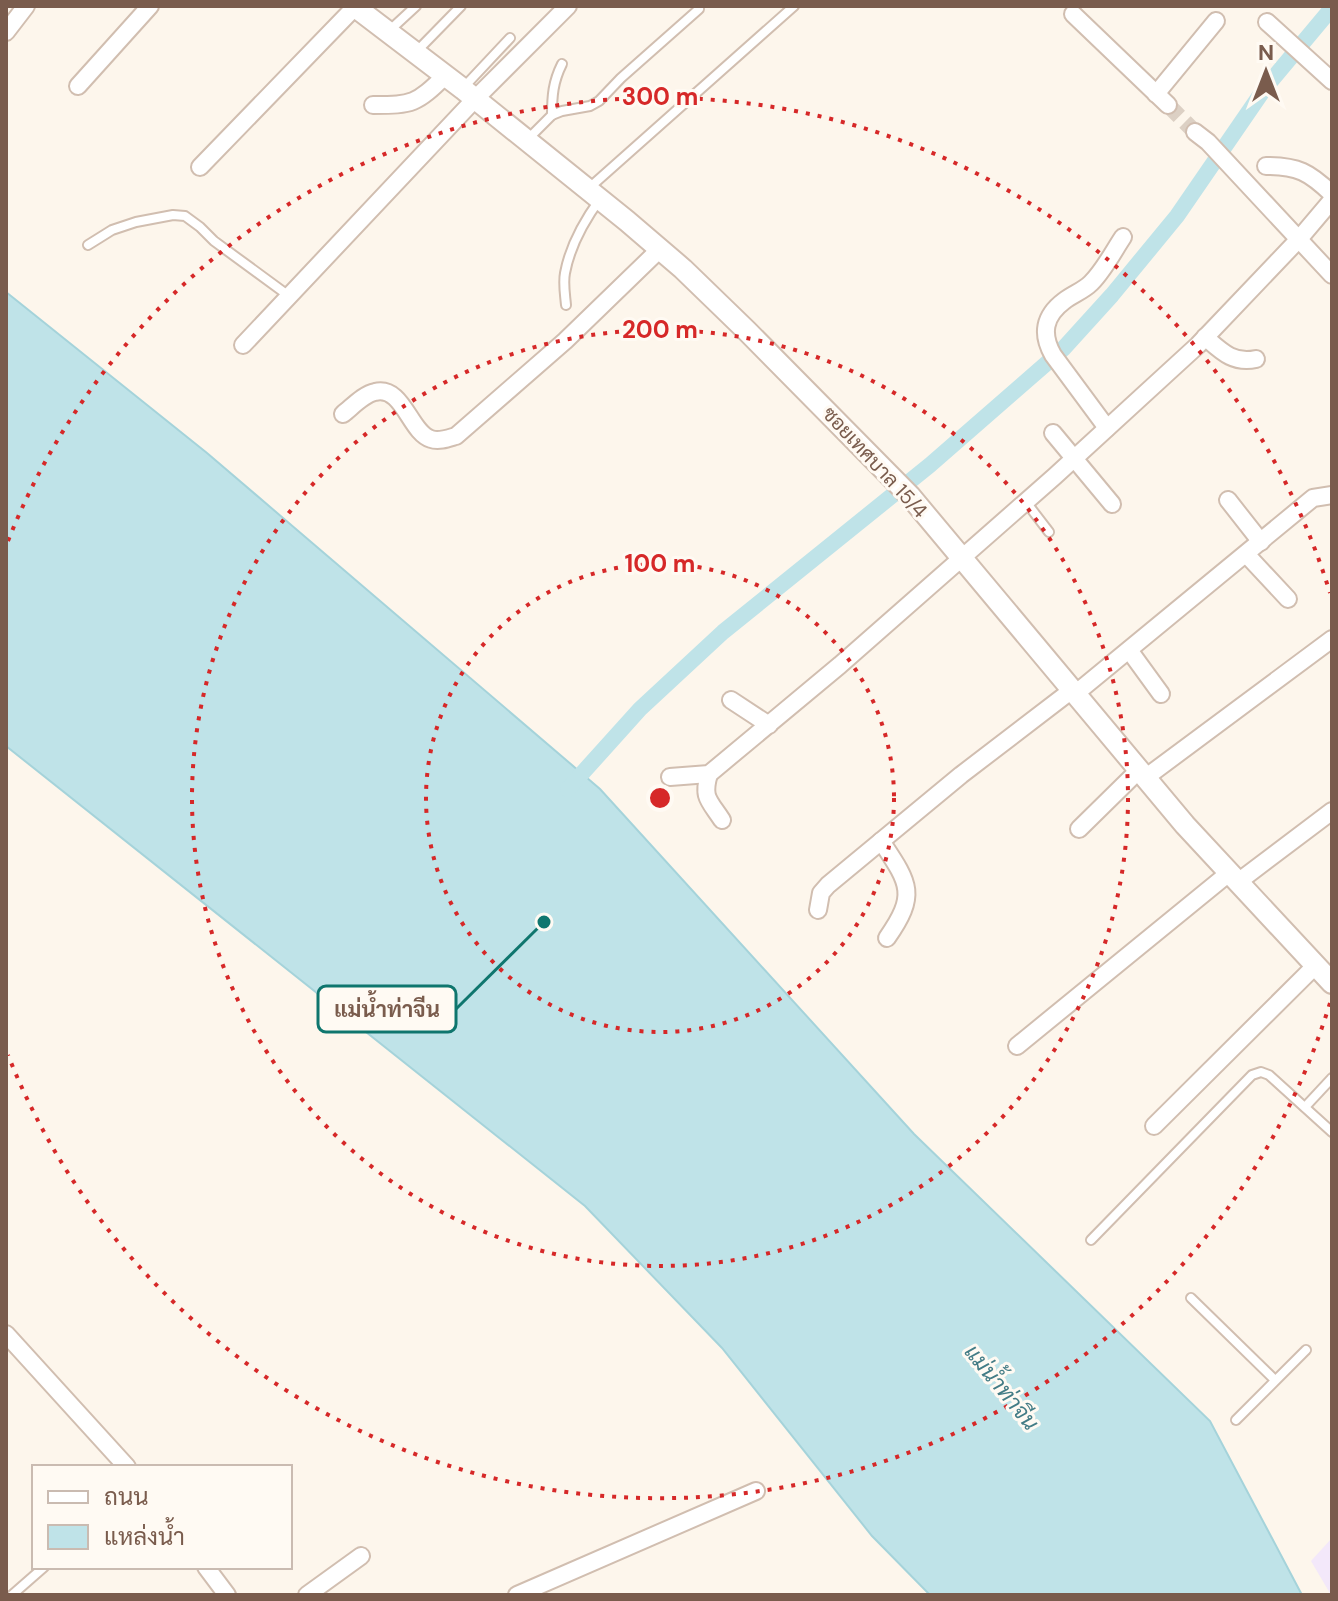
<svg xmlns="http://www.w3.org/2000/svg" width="1338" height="1601" viewBox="0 0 1338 1601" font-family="'DM Sans',Sarabun,sans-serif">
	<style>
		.education { fill: #f3e8fa }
		.water { fill: #bfe3e8; stroke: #a5d3da; stroke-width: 2 }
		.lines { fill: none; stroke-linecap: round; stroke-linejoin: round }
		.canal { stroke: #bfe3e8; stroke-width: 16 }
		.minor-tunnel { stroke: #dcd0c4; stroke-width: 16; stroke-dasharray: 16 8; stroke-linecap: butt }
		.service-casing { stroke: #d1beb0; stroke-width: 12 }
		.minor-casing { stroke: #d1beb0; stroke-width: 20 }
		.tertiary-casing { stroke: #d1beb0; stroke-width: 24 }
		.service { stroke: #fff; stroke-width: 8 }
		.minor { stroke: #fff; stroke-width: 16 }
		.tertiary { stroke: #fff; stroke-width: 20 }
		.ring { fill: none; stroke: #d62828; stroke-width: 4; stroke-dasharray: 4 8 }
		.labels { text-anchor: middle; stroke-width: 6; stroke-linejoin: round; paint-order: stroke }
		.street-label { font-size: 20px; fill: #7a5c4d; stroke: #fffaf3 }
		.water-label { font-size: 22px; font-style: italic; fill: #437c86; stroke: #fffaf3 }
		.centre { fill: #d62828; stroke: #fffaf3; stroke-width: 4 }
		.ring-label { font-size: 24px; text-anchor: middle; font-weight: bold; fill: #d62828; stroke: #fffaf3; stroke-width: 6; stroke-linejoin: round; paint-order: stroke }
		.leader { fill: none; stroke: #0f766e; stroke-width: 3 }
		.callout-dot { fill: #0f766e; stroke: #fffaf3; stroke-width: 3 }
		.callout { fill: #fffaf3; stroke: #0f766e; stroke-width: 3 }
		.callout-label { font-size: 22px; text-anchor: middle; font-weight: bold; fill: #7a5c4d }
	</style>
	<rect width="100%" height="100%" fill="#fdf6ec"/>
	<path class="education" d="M 1332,1538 L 1332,1595 L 1331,1595 L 1311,1561 Z"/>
	<path class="water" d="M 6,292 L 207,453 L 600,789 L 914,1134 L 1210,1421 L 1302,1595 L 930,1595 L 872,1536 L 722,1348 L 585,1206 L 6,746 Z"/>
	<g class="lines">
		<path class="canal" d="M 568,789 L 640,709 L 723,632 L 930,465 L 1063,349 L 1112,295 L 1177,216 L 1265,88 L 1332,8"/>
		<path class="minor-tunnel" d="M 1168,105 L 1195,132"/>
		<g class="service-casing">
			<g id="service">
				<path d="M 390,30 L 416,6"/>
				<path d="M 417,51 L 461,6"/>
				<path d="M 464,87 L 510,38"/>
				<path d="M 552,115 C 552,96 553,82 562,64"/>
				<path d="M 527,140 L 552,115 L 562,111 L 590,106 L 599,101 L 621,78 L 699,9"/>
				<path d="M 588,189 L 794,6"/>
				<path d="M 88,245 L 112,230 L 136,222 L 173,215 L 185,216 L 200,227 L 214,241 L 289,296"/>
				<path d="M 566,305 C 565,294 563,283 565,273 C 570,246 584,221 600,199"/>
				<path d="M 1026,502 L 1049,532"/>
				<path d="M 1305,1107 L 1332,1078"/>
				<path d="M 1091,1240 L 1252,1075 L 1261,1072 L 1269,1075 L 1332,1132"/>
				<path d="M 1191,1298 L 1275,1380"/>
				<path d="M 1236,1420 L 1306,1350"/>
				<path d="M 12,1595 L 44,1567"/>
			</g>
		</g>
		<g class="minor-casing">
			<g id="minor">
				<path d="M 1073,14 L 1168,105"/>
				<path d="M 1267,22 L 1332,81"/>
				<path d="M 6,32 L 26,6"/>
				<path d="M 78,86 L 150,6"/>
				<path d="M 1156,94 L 1216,21"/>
				<path d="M 373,105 C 413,105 416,104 445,76"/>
				<path d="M 1195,132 L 1208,142 L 1332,275"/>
				<path d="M 1266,166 C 1298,166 1309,172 1332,194"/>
				<path d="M 200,167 L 355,7"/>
				<path d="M 1205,337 C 1221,351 1233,364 1256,359"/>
				<path d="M 243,345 L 475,99 L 568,6"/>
				<path d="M 343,414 C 352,407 364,394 375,392 C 403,385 410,433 431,439 C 439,442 449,438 456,436 L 565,341 L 660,249"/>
				<path d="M 1107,428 L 1053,355 C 1041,334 1044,316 1064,301 C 1073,294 1083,291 1091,283 C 1104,270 1113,252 1123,237"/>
				<path d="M 1053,433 L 1112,504"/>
				<path d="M 1228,500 L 1261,542"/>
				<path d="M 1246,554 L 1288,599"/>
				<path d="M 1129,650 L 1161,694"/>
				<path d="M 1075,694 L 1313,498 L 1332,495"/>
				<path d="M 731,700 L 769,725"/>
				<path d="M 709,774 C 702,798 709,800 722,820"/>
				<path d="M 670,777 L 709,774 L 840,665 L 1055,476 L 1198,345 L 1299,239 L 1332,200"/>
				<path d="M 1145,778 L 1332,639"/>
				<path d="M 1079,829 L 1139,770"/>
				<path d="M 881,841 C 909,883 918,894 887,938"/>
				<path d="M 1238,882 L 1332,811"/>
				<path d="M 818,910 L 821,893 L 828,885 L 961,775 L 1072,690"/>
				<path d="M 1017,1046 L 1229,873"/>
				<path d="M 1154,1126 L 1315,966"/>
				<path d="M 6,1334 L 127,1467"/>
				<path d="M 206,1567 L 227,1595"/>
				<path d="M 307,1595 L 361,1556"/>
				<path d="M 517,1595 L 756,1491"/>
			</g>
		</g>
		<g class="tertiary-casing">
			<path id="tertiary" d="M 354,6 L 463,89 L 627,221 L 683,269 L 747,331 L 910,496 L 1185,825 L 1332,983"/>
		</g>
		<use href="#service" class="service"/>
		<use href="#minor" class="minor"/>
		<use href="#tertiary" class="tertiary"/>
	</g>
	<g class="ring">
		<circle cx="660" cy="798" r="234"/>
		<circle cx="660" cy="798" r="468"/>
		<path d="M1330 1003A701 701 0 0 1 8 1055M8 541A701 701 0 0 1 1330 593"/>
	</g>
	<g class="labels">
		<g class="street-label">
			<text transform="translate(875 462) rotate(47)" y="7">ซอยเทศบาล 15/4</text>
		</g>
		<g class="water-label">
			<text transform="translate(1002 1387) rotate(51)" y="8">แม่น้ำท่าจีน</text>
		</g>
	</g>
	<circle cx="660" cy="798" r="12" class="centre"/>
	<g class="ring-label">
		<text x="660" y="105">300 m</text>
		<text x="660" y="338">200 m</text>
		<text x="660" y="572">100 m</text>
	</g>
	<path class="leader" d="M544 922L456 1009"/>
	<circle class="callout-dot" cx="544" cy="922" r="8"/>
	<rect class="callout" x="318" y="986" width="138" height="46" rx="8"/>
	<g class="callout-label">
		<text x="387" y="1017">แม่น้ำท่าจีน</text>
	</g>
	<rect width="1338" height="1601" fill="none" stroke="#7a5c4d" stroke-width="16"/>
	<rect x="32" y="1465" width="260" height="104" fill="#fffaf3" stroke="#cabbb1" stroke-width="2"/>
	<rect x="48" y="1491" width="40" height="12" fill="#ffffff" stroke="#cabbb1" stroke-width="2"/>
	<text x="104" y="1505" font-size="24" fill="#7a5c4d">ถนน</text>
	<rect x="48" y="1525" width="40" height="24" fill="#bfe3e8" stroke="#cabbb1" stroke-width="2"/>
	<text x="104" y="1545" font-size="24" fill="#7a5c4d">แหล่งน้ำ</text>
	<g transform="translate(1266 72)" stroke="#fffaf3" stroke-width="6" paint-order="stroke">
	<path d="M0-6L14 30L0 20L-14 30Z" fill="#7a5c4d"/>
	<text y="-12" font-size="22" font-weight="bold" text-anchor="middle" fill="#7a5c4d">N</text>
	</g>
</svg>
